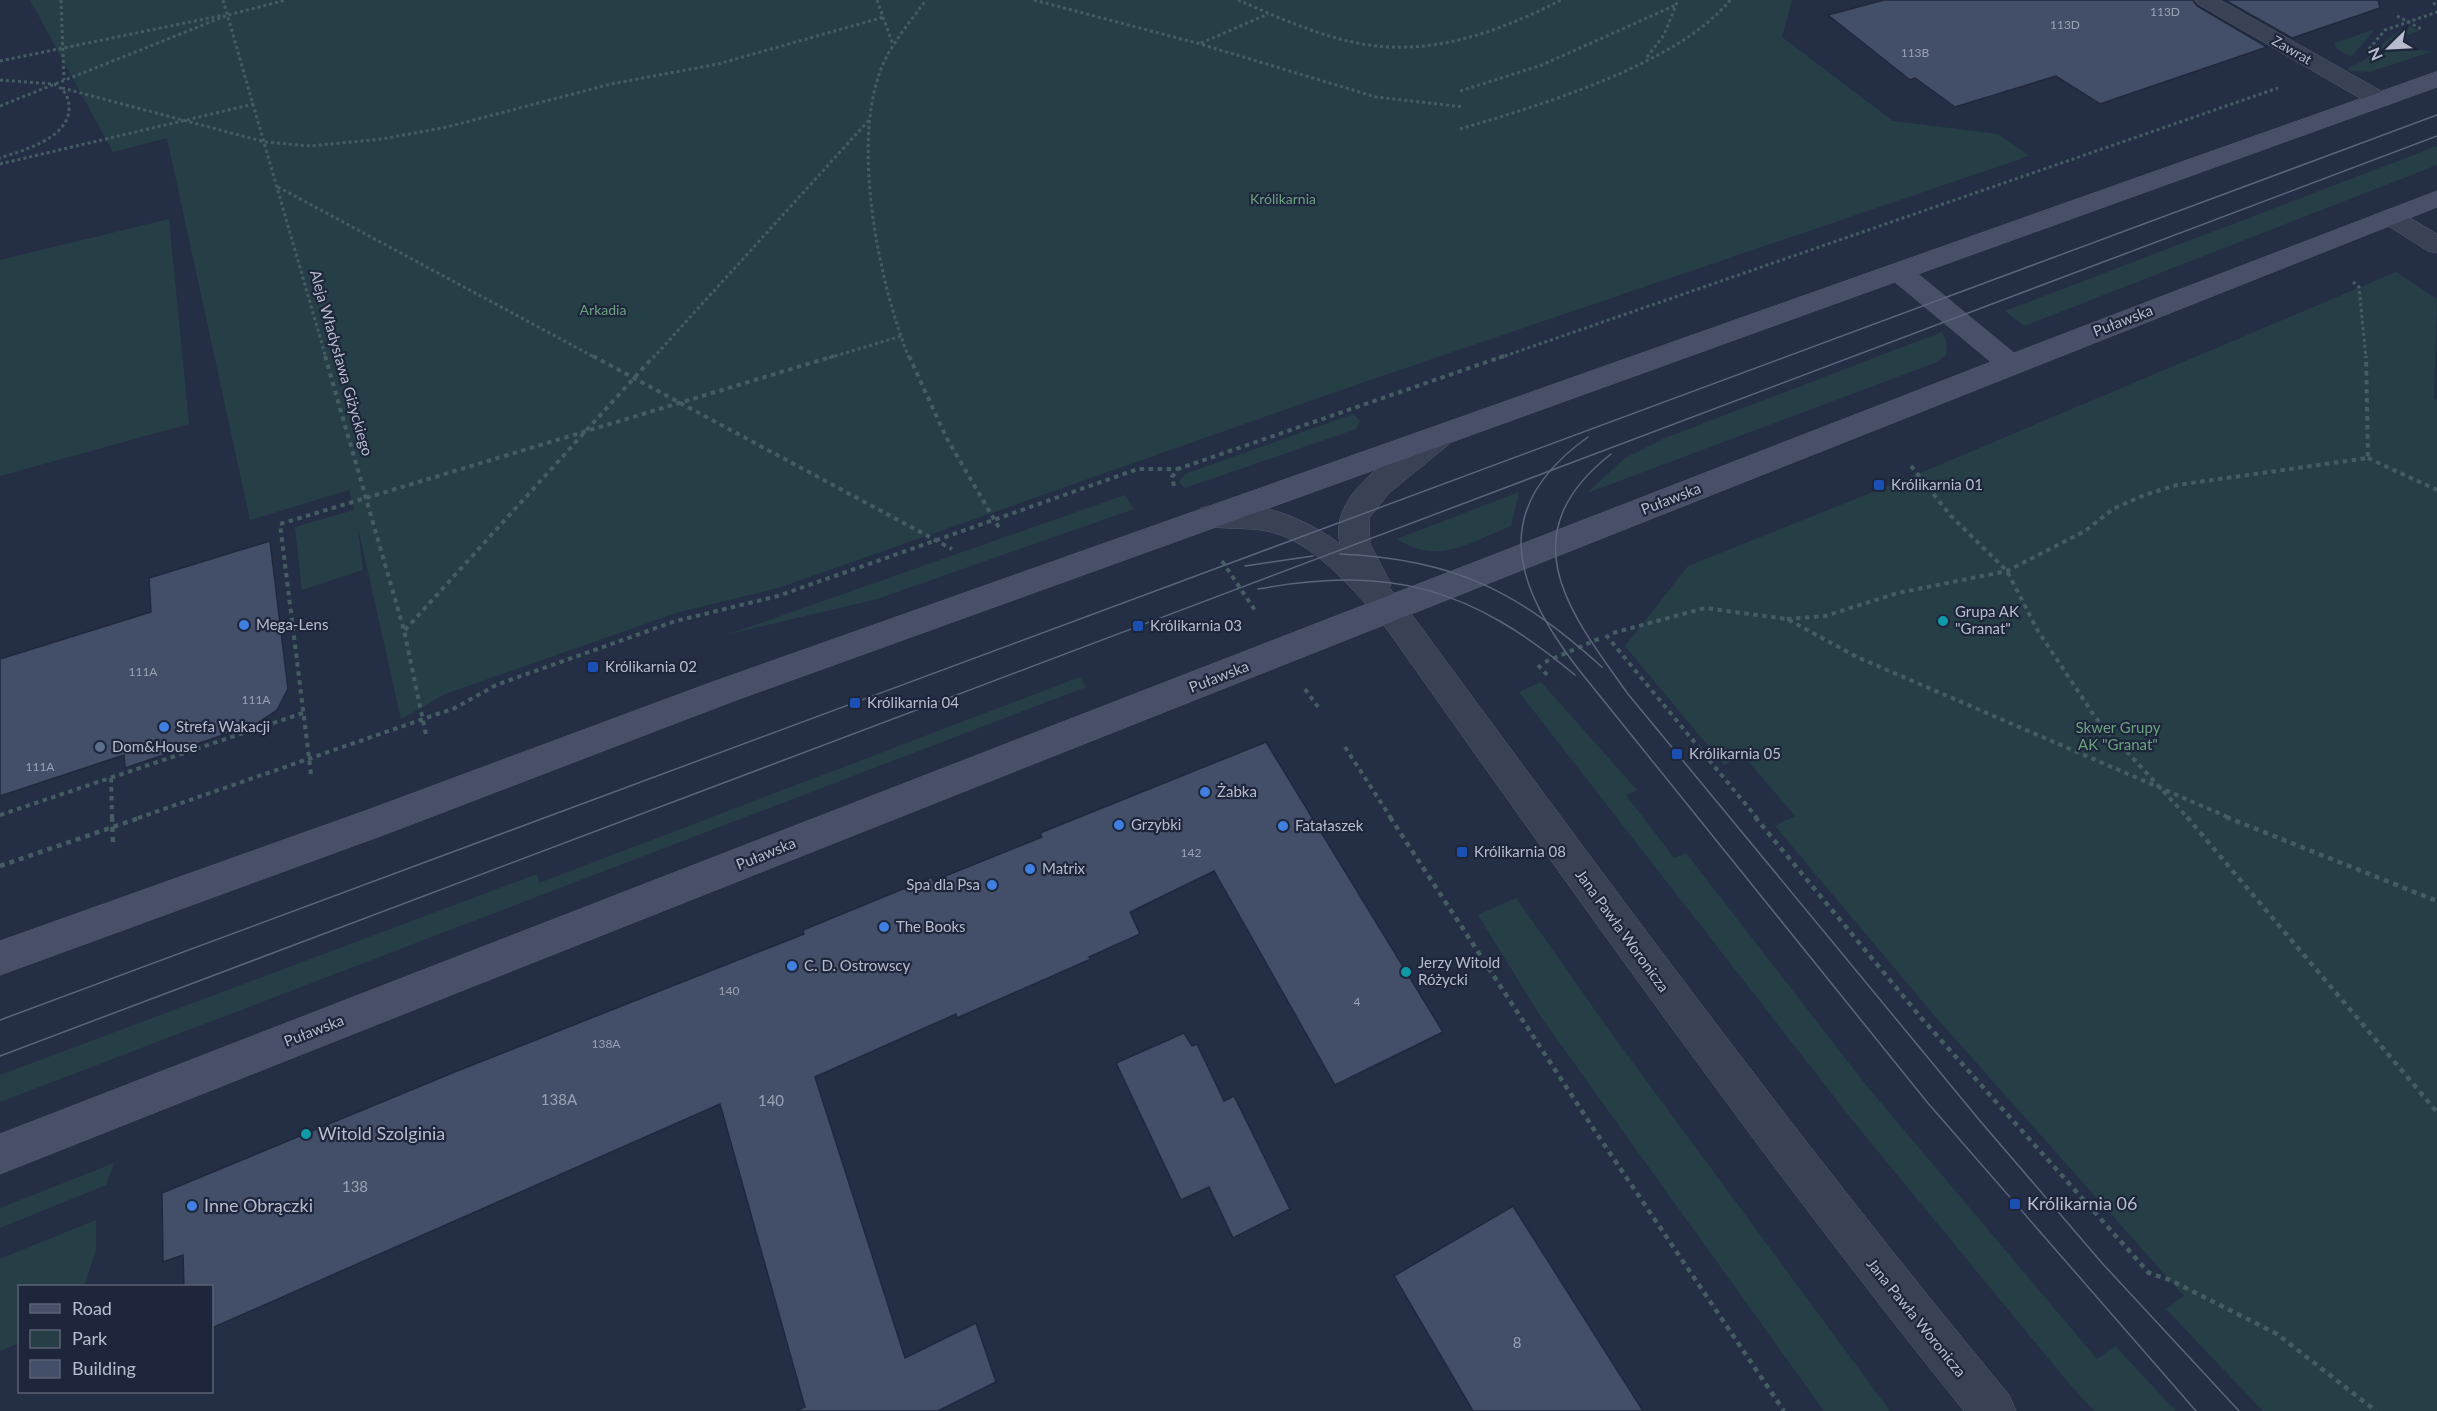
<svg xmlns="http://www.w3.org/2000/svg" width="2437" height="1411" viewBox="0 0 2437 1411" font-family="Lato,sans-serif">
	<style>
		.green { fill: #263f47 }
		.building { fill: #434e68; stroke: #20283d; stroke-width: 1.5 }
		.lines { fill: none; stroke-linecap: round; stroke-linejoin: round }
		.minor-casing { stroke: #555c70; stroke-width: 1 }
		.tertiary-casing { stroke: #555c70; stroke-width: 1 }
		.secondary-casing { stroke: #555c70; stroke-width: 1 }
		.path-far2 { stroke: #455c62; stroke-width: 3; stroke-dasharray: 3 3; stroke-linecap: butt }
		.path-far1 { stroke: #455c62; stroke-width: 4; stroke-dasharray: 4.5 4.5; stroke-linecap: butt }
		.path { stroke: #455c62; stroke-width: 4.5; stroke-dasharray: 5 5; stroke-linecap: butt }
		.minor { fill: #394155; fill-rule: evenodd }
		.tertiary { fill: #394155; fill-rule: evenodd }
		.secondary { fill: #474f69; fill-rule: evenodd }
		.tram { stroke: #5b657c; stroke-width: 1.5 }
		.transit-dot { fill: #1a4fb4; stroke: #1e263b; stroke-width: 2 }
		.culture-dot { fill: #0f9aa8; stroke: #1e263b; stroke-width: 2 }
		.shop-dot { fill: #3f7fe0; stroke: #1e263b; stroke-width: 2 }
		.service-dot { fill: #5c6f8a; stroke: #1e263b; stroke-width: 2 }
		.labels { text-anchor: middle; stroke-width: 4.5; stroke-linejoin: round; paint-order: stroke }
		.number-label { font-size: 12px; fill: #9aa1b4 }
		.far-street-label { font-size: 14px; fill: #b7bdce; stroke: #1e263b }
		.far-park-label { font-size: 14px; fill: #6ba27f; stroke: #1e263b }
		.street-label { font-size: 15px; fill: #b7bdce; stroke: #1e263b }
		.poi-label { font-size: 15px; fill: #b7bdce; stroke: #1e263b; text-anchor: start }
		.park-label { font-size: 15px; fill: #6ba27f; stroke: #1e263b }
		.near-number-label { font-size: 15px; fill: #9aa1b4 }
		.near-poi-label { font-size: 18px; fill: #b7bdce; stroke: #1e263b; text-anchor: start }
	</style>
	<rect width="100%" height="100%" fill="#242f46"/>
	<g class="green">
		<path d="M 30,0 L 1792,0 L 1782,37 L 1893,121 L 1998,134 L 2029,156 L 1347,388 L 778,588 L 679,612 L 445,694 L 401,719 L 357,523 L 363,570 L 302,590 L 295,527 L 354,510 L 349,490 L 250,520 L 167,138 L 113,152 Z"/>
		<path d="M 2411,26 L 2419,31 L 2390,42 L 2431,52 L 2369,72 L 2349,71 L 2348,68 C 2379,57 2379,38 2411,26 Z"/>
		<path d="M 2375,29 L 2351,57 L 2336,48 L 2335,43 Z"/>
		<path d="M 2437,146 L 2437,165 L 2024,326 L 2005,311 Z"/>
		<path d="M 169,219 L 189,424 L 0,476 L 0,260 Z"/>
		<path d="M 2396,272 L 2437,299 L 2434,398 L 2437,400 L 2437,1411 L 2263,1411 L 2166,1309 L 2184,1296 L 1934,1015 L 1775,826 L 1795,816 L 1743,755 L 1724,765 L 1625,646 L 1688,566 L 1918,474 Z"/>
		<path d="M 1942,332 L 1947,343 L 1946,355 L 1937,362 L 1587,493 L 1625,458 L 1665,438 Z"/>
		<path d="M 1353,414 L 1360,421 L 1356,429 L 1185,488 L 1179,482 L 1185,474 Z"/>
		<path d="M 1519,492 L 1511,526 C 1470,542 1439,566 1397,539 Z"/>
		<path d="M 1125,495 L 1134,509 L 877,599 L 729,634 Z"/>
		<path d="M 1080,677 L 1086,687 L 0,1102 L 0,1075 L 537,874 L 539,883 Z"/>
		<path d="M 1541,682 L 1637,790 L 1626,795 L 1674,858 L 1686,853 L 1866,1085 L 2097,1359 L 2115,1346 L 2176,1411 L 2094,1411 L 2067,1381 L 1853,1121 L 1519,692 Z"/>
		<path d="M 1516,898 L 1614,1037 L 1890,1411 L 1824,1411 L 1541,1017 L 1478,915 Z"/>
		<path d="M 114,1163 L 106,1185 L 0,1228 L 0,1208 Z"/>
		<path d="M 96,1220 L 96,1250 L 84,1286 L 20,1286 L 19,1343 L 0,1351 L 0,1259 Z"/>
	</g>
	<g class="building">
		<path d="M 1884,0 L 2193,0 L 2197,6 L 2267,47 L 2100,104 L 2056,76 L 1955,107 L 1915,78 L 1910,80 L 1828,15 Z"/>
		<path d="M 2225,0 L 2378,0 L 2380,8 L 2292,38 Z"/>
		<path d="M 270,541 L 288,689 L 277,710 L 256,724 L 125,768 L 124,755 L 0,796 L 0,659 L 151,612 L 149,578 Z"/>
		<path d="M 1266,742 L 1443,1032 L 1335,1085 L 1214,871 L 1130,912 L 1140,934 L 1089,957 L 1091,959 L 957,1018 L 956,1014 L 815,1077 L 905,1358 L 976,1323 L 996,1382 L 938,1411 L 796,1411 L 805,1407 L 720,1104 L 212,1328 L 212,1287 L 184,1287 L 183,1255 L 163,1262 L 162,1193 L 457,1071 L 804,934 L 803,930 L 932,877 L 933,881 L 1042,837 L 1040,833 Z"/>
		<path d="M 1184,1033 L 1192,1046 L 1197,1044 L 1224,1101 L 1234,1096 L 1290,1209 L 1233,1238 L 1209,1187 L 1181,1200 L 1116,1063 Z"/>
		<path d="M 1513,1206 L 1643,1411 L 1473,1411 L 1394,1276 Z"/>
	</g>
	<g class="lines">
		<g class="minor-casing">
			<g id="minor">
				<path d="M 2195,0 L 2220,0 L 2388,95 L 2391,100 L 2388,105 L 2372,105 L 2198,4 Z"/>
				<path d="M 2391,209 L 2400,212 L 2437,234 L 2437,253 L 2428,251 L 2382,222 L 2379,217 L 2382,212 Z"/>
			</g>
		</g>
		<g class="tertiary-casing">
			<path id="tertiary" d="M 1438,428 L 1448,431 L 1452,438 L 1448,445 L 1389,493 L 1369,518 L 1370,544 L 1391,584 L 1389,588 L 1401,600 C 1599,869 1796,1138 2009,1395 L 2016,1411 L 1964,1411 C 1758,1155 1569,886 1379,618 C 1350,587 1313,542 1271,532 C 1248,526 1224,531 1201,524 L 1197,516 L 1201,508 C 1247,494 1304,517 1340,544 C 1328,493 1394,457 1428,431 Z"/>
		</g>
		<g class="secondary-casing">
			<path id="secondary" d="M 2437,72 L 2437,87 L 1918,274 L 2014,353 L 2437,191 L 2437,207 L 0,1174 L 0,1134 L 1991,362 L 1895,282 L 731,702 L 386,834 L 0,975 L 0,941 L 365,811 L 707,684 Z"/>
		</g>
		<g class="path-far2">
			<path d="M 61,0 L 64,80"/>
			<path d="M 223,0 L 326,358"/>
			<path d="M 877,0 L 893,45"/>
			<path d="M 1034,0 L 1200,44 L 1376,97 L 1464,107"/>
			<path d="M 1238,0 C 1282,19 1329,41 1377,46 C 1441,53 1505,29 1561,0"/>
			<path d="M 2433,3 L 2437,5"/>
			<path d="M 2397,16 L 2423,30"/>
			<path d="M 1201,43 L 1268,14"/>
			<path d="M 2369,49 L 2385,30 L 2437,12"/>
			<path d="M 1647,57 L 1664,35 L 1678,0"/>
			<path d="M 0,61 L 224,15"/>
			<path d="M 0,80 L 54,84 C 63,88 69,96 69,107 C 70,138 24,150 0,158"/>
			<path d="M 62,88 L 265,142 L 310,146 L 382,139 L 447,127 L 611,84 L 718,64 L 884,17"/>
			<path d="M 1460,91 L 1542,65 L 1676,5"/>
			<path d="M 0,106 L 228,15 L 286,0"/>
			<path d="M 1460,129 C 1538,106 1679,64 1730,0"/>
			<path d="M 0,164 L 254,104"/>
			<path d="M 278,187 L 596,358"/>
			<path d="M 2353,282 L 2359,287 L 2366,358"/>
			<path d="M 653,358 L 870,119"/>
			<path d="M 829,358 L 901,336"/>
			<path d="M 909,358 C 879,283 851,146 881,69 C 891,44 910,22 926,0"/>
			<path d="M 1499,358 L 2278,88"/>
		</g>
		<g class="path-far1">
			<path d="M 325,356 L 404,630 L 426,735"/>
			<path d="M 593,356 L 952,549"/>
			<path d="M 909,356 L 946,437 L 1001,531"/>
			<path d="M 2368,458 L 2437,490"/>
			<path d="M 1911,466 L 1951,516 L 2007,571 L 2038,631 L 2095,717 L 2188,818"/>
			<path d="M 1174,486 L 1172,477 L 1178,469 L 1504,356"/>
			<path d="M 1222,561 L 1256,612"/>
			<path d="M 1787,619 L 1825,616 L 1898,593 L 2007,571 L 2085,531 L 2113,509 L 2144,495 L 2177,485 L 2368,458 L 2366,356"/>
			<path d="M 405,630 L 654,356"/>
			<path d="M 1613,633 L 1705,608 L 1787,619 L 1857,657 L 2230,818"/>
			<path d="M 1606,635 L 1757,818"/>
			<path d="M 1545,662 L 1603,637"/>
			<path d="M 1538,665 L 1550,678"/>
			<path d="M 1305,689 L 1318,707"/>
			<path d="M 1345,747 L 1391,818"/>
			<path d="M 311,774 L 280,524 L 834,356"/>
			<path d="M 111,778 L 112,818"/>
			<path d="M 0,815 L 303,713"/>
			<path d="M 138,818 L 455,708 L 496,685 L 676,621 L 778,596 L 1138,469 L 1177,469"/>
		</g>
		<g class="path">
			<path d="M 112,817 L 113,844"/>
			<path d="M 1390,817 L 1595,1131 L 1784,1411"/>
			<path d="M 1755,817 L 1923,1020 L 2149,1273 L 2170,1280 L 2277,1334 L 2376,1411"/>
			<path d="M 2187,817 L 2437,1112"/>
			<path d="M 2226,817 L 2437,901"/>
			<path d="M 0,866 L 142,817"/>
		</g>
		<use href="#minor" class="minor"/>
		<use href="#tertiary" class="tertiary"/>
		<use href="#secondary" class="secondary"/>
		<g class="tram">
			<path d="M 1588,437 C 1487,509 1514,585 1579,670 L 1927,1102 L 2196,1411"/>
			<path d="M 1611,454 C 1508,535 1569,612 1628,694 L 1981,1122 L 2102,1263 L 2239,1411"/>
			<path d="M 1340,554 C 1455,559 1517,591 1602,667"/>
			<path d="M 1245,566 L 1313,556"/>
			<path d="M 1258,589 C 1392,565 1471,588 1575,675"/>
			<path d="M 0,1020 L 2437,115"/>
			<path d="M 0,1056 L 2437,136"/>
		</g>
	</g>
	<g class="transit-dot">
		<rect x="1873" y="479" width="12" height="12" rx="3"/>
		<rect x="1132" y="620" width="12" height="12" rx="3"/>
		<rect x="587" y="661" width="12" height="12" rx="3"/>
		<rect x="849" y="697" width="12" height="12" rx="3"/>
		<rect x="1671" y="748" width="12" height="12" rx="3"/>
		<rect x="1456" y="846" width="12" height="12" rx="3"/>
		<rect x="2009" y="1198" width="12" height="12" rx="3"/>
	</g>
	<g class="culture-dot">
		<circle cx="1943" cy="621" r="6"/>
		<circle cx="1406" cy="972" r="6"/>
		<circle cx="306" cy="1134" r="6"/>
	</g>
	<g class="shop-dot">
		<circle cx="244" cy="625" r="6"/>
		<circle cx="164" cy="727" r="6"/>
		<circle cx="1205" cy="792" r="6"/>
		<circle cx="1119" cy="825" r="6"/>
		<circle cx="1283" cy="826" r="6"/>
		<circle cx="1030" cy="869" r="6"/>
		<circle cx="992" cy="885" r="6"/>
		<circle cx="884" cy="927" r="6"/>
		<circle cx="792" cy="966" r="6"/>
		<circle cx="192" cy="1206" r="6"/>
	</g>
	<circle class="service-dot" cx="100" cy="747" r="6"/>
	<g class="labels">
		<g class="number-label">
			<text x="2165" y="16">113D</text>
			<text x="2065" y="29">113D</text>
			<text x="1915" y="57">113B</text>
			<text x="143" y="676">111A</text>
			<text x="256" y="704">111A</text>
			<text x="40" y="771">111A</text>
			<text x="1191" y="857">142</text>
			<text x="729" y="995">140</text>
			<text x="1357" y="1006">4</text>
			<text x="606" y="1048">138A</text>
		</g>
		<g class="far-street-label">
			<text transform="translate(2292 50) rotate(30)" y="5">Zawrat</text>
		</g>
		<g class="far-park-label">
			<text x="1283" y="204">Królikarnia</text>
			<text x="603" y="315">Arkadia</text>
		</g>
		<g class="street-label">
			<text transform="translate(2123 321) rotate(-21)" y="5">Puławska</text>
			<text transform="translate(341 363) rotate(74)" y="5">Aleja Władysława Giżyckiego</text>
			<text transform="translate(1671 499) rotate(-21)" y="5">Puławska</text>
			<text transform="translate(1219 677) rotate(-21)" y="5">Puławska</text>
			<text transform="translate(766 854) rotate(-22)" y="5">Puławska</text>
			<text transform="translate(1622 931) rotate(54)" y="5">Jana Pawła Woronicza</text>
			<text transform="translate(314 1031) rotate(-21)" y="5">Puławska</text>
			<text transform="translate(1916 1318) rotate(51)" y="5">Jana Pawła Woronicza</text>
		</g>
		<g class="poi-label">
			<text x="1891" y="490">Królikarnia 01</text>
			<text x="1955" y="617">Grupa AK<tspan x="1955" dy="17">"Granat"</tspan></text>
			<text x="256" y="630">Mega-Lens</text>
			<text x="1150" y="631">Królikarnia 03</text>
			<text x="605" y="672">Królikarnia 02</text>
			<text x="867" y="708">Królikarnia 04</text>
			<text x="176" y="732">Strefa Wakacji</text>
			<text x="112" y="752">Dom&amp;House</text>
			<text x="1689" y="759">Królikarnia 05</text>
			<text x="1217" y="797">Żabka</text>
			<text x="1131" y="830">Grzybki</text>
			<text x="1295" y="831">Fatałaszek</text>
			<text x="1474" y="857">Królikarnia 08</text>
			<text x="1042" y="874">Matrix</text>
			<text x="980" y="890" text-anchor="end">Spa dla Psa</text>
			<text x="896" y="932">The Books</text>
			<text x="1418" y="968">Jerzy Witold<tspan x="1418" dy="17">Różycki</tspan></text>
			<text x="804" y="971">C. D. Ostrowscy</text>
		</g>
		<g class="park-label">
			<text x="2118" y="733">Skwer Grupy<tspan x="2118" dy="17">AK "Granat"</tspan></text>
		</g>
		<g class="near-number-label">
			<text x="559" y="1105">138A</text>
			<text x="771" y="1106">140</text>
			<text x="355" y="1192">138</text>
			<text x="1517" y="1348">8</text>
		</g>
		<g class="near-poi-label">
			<text x="318" y="1140">Witold Szolginia</text>
			<text x="2027" y="1210">Królikarnia 06</text>
			<text x="204" y="1212">Inne Obrączki</text>
		</g>
	</g>
	<rect x="18" y="1285" width="195" height="108" fill="#1e263b" stroke="#5b6276" stroke-width="1.5"/>
	<rect x="30" y="1304" width="30" height="9" fill="#474f69" stroke="#5b6276" stroke-width="1.5"/>
	<text x="72" y="1315" font-size="18" fill="#b7bdce">Road</text>
	<rect x="30" y="1330" width="30" height="18" fill="#263f47" stroke="#5b6276" stroke-width="1.5"/>
	<text x="72" y="1345" font-size="18" fill="#b7bdce">Park</text>
	<rect x="30" y="1360" width="30" height="18" fill="#434e68" stroke="#5b6276" stroke-width="1.5"/>
	<text x="72" y="1375" font-size="18" fill="#b7bdce">Building</text>
	<g transform="translate(2389 48) rotate(246)" stroke="#1e263b" stroke-width="4.5" paint-order="stroke">
	<path d="M0-4.5L10 22L0 15L-10 22Z" fill="#b7bdce"/>
	<text y="-9" font-size="16" font-weight="bold" text-anchor="middle" fill="#b7bdce">N</text>
	</g>
</svg>
